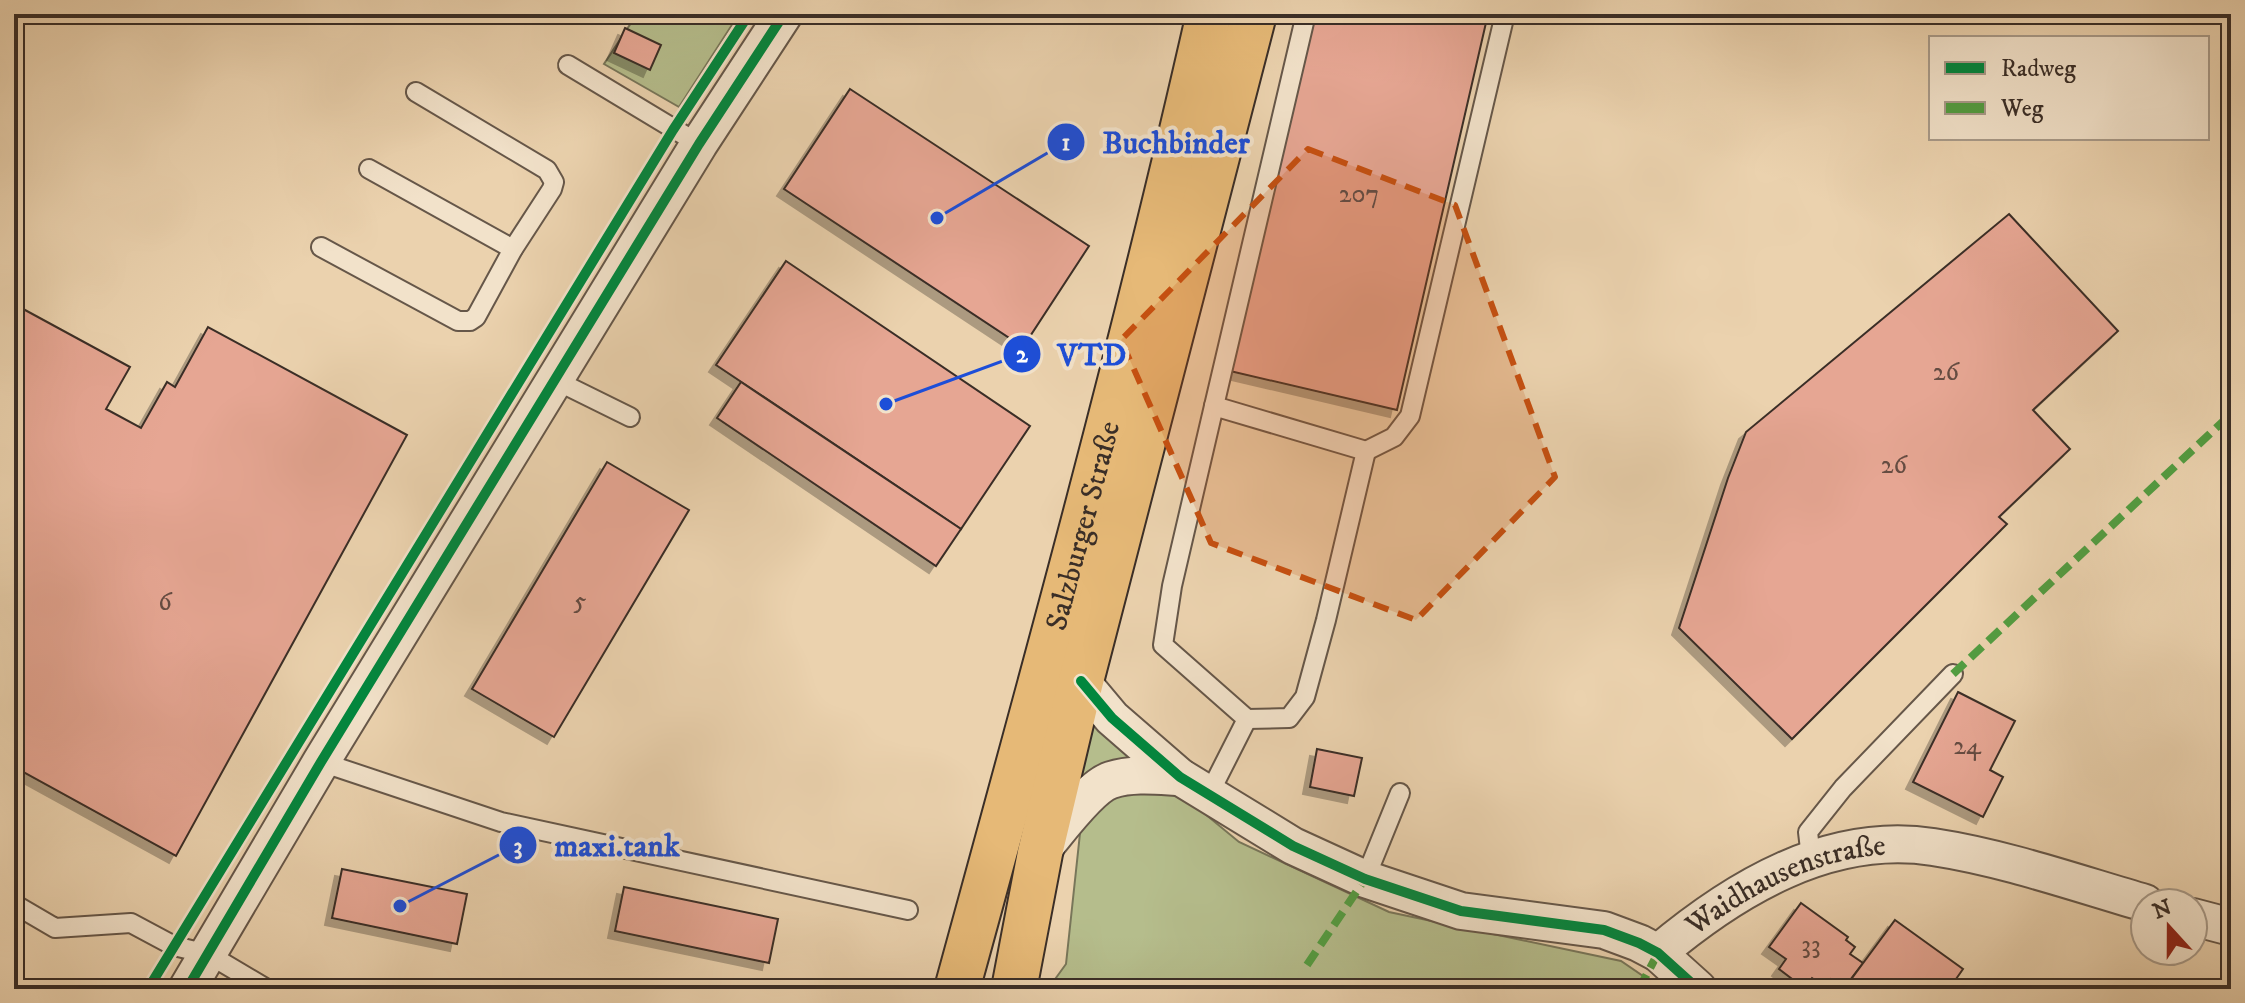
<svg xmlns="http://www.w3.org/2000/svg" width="2245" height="1003" viewBox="0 0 2245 1003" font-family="'IM FELL DW Pica',serif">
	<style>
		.green { fill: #b5bd8c; stroke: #78765a; stroke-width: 2 }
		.building { fill: #e6a693; stroke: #3a2e27; stroke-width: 2; filter: url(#shadow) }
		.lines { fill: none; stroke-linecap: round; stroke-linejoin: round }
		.service-casing { stroke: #665749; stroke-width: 22 }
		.minor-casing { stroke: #665749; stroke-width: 40 }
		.primary-casing { stroke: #3a2e27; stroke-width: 48 }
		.service { stroke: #f2e2ca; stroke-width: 18 }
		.minor { stroke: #f2e2ca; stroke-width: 36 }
		.primary { stroke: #e6b977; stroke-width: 44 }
		.quiet { stroke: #529d41; stroke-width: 8; stroke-dasharray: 16 8; stroke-linecap: butt }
		.cycleway-casing { stroke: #f2e2ca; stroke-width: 15 }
		.cycleway { stroke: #00873e; stroke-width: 10 }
		.marked { fill: #c55011; fill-opacity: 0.2; stroke: #c55011; stroke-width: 6; stroke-dasharray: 16 10; stroke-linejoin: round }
		.labels { text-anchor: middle; stroke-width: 8; stroke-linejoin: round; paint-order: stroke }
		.number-label { font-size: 26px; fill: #654c42 }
		.street-label { font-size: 30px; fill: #3a2e27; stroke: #f2e2ca }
		.leader { fill: none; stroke: #1d4ed8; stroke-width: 3 }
		.callout-dot { fill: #1d4ed8; stroke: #f2e2ca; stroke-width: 3 }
		.mark-label { font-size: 24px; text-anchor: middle; font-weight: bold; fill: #fff }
		.callout-label { font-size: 32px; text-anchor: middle; font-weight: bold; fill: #1d4ed8; stroke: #f2e2ca; stroke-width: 8; stroke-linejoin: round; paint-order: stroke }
	</style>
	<defs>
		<filter id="shadow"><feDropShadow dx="-7" dy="7" stdDeviation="0" flood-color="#0004"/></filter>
	</defs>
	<rect width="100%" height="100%" fill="#ebd2ae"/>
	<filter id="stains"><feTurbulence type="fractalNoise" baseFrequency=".0025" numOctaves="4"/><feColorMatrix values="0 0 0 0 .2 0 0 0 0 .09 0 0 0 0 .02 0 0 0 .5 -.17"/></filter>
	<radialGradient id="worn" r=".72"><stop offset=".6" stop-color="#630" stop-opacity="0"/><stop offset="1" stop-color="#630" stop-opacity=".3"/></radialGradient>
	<g class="green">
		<path d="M 637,14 L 739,14 L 679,107 L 604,64 Z"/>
		<path d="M 1091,720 L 1239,842 L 1389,912 L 1621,961 L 1662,989 L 1048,989 L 1066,964 L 1081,824 L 1078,784 Z"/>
	</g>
	<g class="building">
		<path d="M 1312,14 L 1488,14 L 1397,410 L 1230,371 Z"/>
		<path d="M 625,28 L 661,45 L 650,70 L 614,53 Z"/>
		<path d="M 850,89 L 1089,246 L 1023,347 L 784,189 Z"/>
		<path d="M 2009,214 L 2118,331 L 2033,410 L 2070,449 L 1999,517 L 2007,524 L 1792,739 L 1679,628 L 1728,478 L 1746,432 Z"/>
		<path d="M 786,261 L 1030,426 L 961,529 L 716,365 Z"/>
		<path d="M 14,304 L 130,367 L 106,409 L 141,428 L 167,382 L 175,387 L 208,327 L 407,435 L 176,856 L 14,767 Z"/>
		<path d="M 741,382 L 961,529 L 936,566 L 717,418 Z"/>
		<path d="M 607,462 L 689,510 L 554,737 L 472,689 Z"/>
		<path d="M 1958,692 L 2015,721 L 1990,770 L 2003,777 L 1983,817 L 1913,782 Z"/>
		<path d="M 1317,749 L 1362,758 L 1354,796 L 1310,787 Z"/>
		<path d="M 342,869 L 467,894 L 457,944 L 332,918 Z"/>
		<path d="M 624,887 L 778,919 L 769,963 L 615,931 Z"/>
		<path d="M 1801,903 L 1848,937 L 1846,940 L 1855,947 L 1850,954 L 1863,963 L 1844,988 L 1831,979 L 1825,987 L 1812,978 L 1804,988 L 1779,969 L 1786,959 L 1769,947 Z"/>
		<path d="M 1895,920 L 1963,969 L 1949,989 L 1844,989 Z"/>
	</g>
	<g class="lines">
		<g class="service-casing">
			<g id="service">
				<path d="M 568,65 L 699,144"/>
				<path d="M 369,169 L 513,249"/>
				<path d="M 321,247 L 458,321 L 470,321 L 476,317 L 513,249 L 552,189 L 554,182 L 547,170 L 416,92"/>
				<path d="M 555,380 L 630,417"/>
				<path d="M 1214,406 L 1306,14"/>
				<path d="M 1247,719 L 1289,718 L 1305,697 L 1326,620 L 1366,451"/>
				<path d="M 321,762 L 501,822 L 908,910"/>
				<path d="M 1209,794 L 1247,719 L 1163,645 L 1172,586 L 1214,406 L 1366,451 L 1394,437 L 1410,416 L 1505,14"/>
				<path d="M 1811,858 L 1808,832 L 1843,788 L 1953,674"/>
				<path d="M 1365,879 L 1400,793"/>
				<path d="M 14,904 L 55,928 L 131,923 L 174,946 L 208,954 L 267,989"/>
			</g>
		</g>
		<g class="minor-casing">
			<g id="minor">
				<path d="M 1081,681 L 1112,718 L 1180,777 L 1293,846 L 1365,879 L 1461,911 L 1604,930 L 1639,943 L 1658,953 L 1698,989"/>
				<path d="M 1041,851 C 1057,833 1089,787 1111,780 C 1133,773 1158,776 1180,777"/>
				<path d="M 2193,917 L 2231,927"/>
				<path id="s1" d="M 1658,953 C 1734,889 1829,831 1933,847 C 2005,858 2076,883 2145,903"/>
				<path d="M 187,989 L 321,762 L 699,144 L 784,14"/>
			</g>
		</g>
		<g class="primary-casing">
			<g id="primary">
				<path id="s2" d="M 957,989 C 1046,665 1135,341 1209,14"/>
				<path d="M 1014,989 L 1040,853 L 1081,681 L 1254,14"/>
			</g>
		</g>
		<use href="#service" class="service"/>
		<use href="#minor" class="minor"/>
		<use href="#primary" class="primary"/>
		<g class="quiet">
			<path d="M 1953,674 L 2231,414"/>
			<path d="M 1307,965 L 1365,879"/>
			<path d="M 1639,989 L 1658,953"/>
		</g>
		<g class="cycleway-casing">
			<g id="cycleway">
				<path d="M 1081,681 L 1112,718 L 1180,777 L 1293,846 L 1365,879 L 1461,911 L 1604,930 L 1639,943 L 1658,953 L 1698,989"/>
				<path d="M 148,989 L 673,130 L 749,14"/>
				<path d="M 187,989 L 321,762 L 699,144 L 784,14"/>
			</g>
		</g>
		<use href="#cycleway" class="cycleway"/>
	</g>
	<path class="marked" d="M 1308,149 L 1455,205 L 1555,477 L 1416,620 L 1211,543 L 1121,340 Z"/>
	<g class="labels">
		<g class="number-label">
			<text x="1359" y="202">207</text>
			<text x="1946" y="380">26</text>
			<text x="1894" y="473">26</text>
			<text x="580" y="609">5</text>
			<text x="165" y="610">6</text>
			<text x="1967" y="754">24</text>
			<text x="1811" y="953">33</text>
		</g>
		<g class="street-label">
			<text dy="10" stroke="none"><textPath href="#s2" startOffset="480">Salzburger Straße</textPath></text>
			<text dy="10" stroke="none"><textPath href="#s1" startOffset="148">Waidhausenstraße</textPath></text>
		</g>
	</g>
	<path class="leader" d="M937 218L1066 142M886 404L1022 354M400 906L518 845"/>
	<g class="callout-dot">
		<circle cx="937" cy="218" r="8"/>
		<circle cx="886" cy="404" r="8"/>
		<circle cx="400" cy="906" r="8"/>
		<circle cx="1066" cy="142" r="20"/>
		<circle cx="1022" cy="354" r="20"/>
		<circle cx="518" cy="845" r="20"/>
	</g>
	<g class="mark-label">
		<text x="1066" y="150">1</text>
		<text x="1022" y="362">2</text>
		<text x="518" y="854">3</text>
	</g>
	<g class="callout-label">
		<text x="1176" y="153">Buchbinder</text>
		<text x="1092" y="365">VTD</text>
		<text x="617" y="856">maxi.tank</text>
	</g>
	<rect width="2245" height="1003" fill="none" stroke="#ebd2ae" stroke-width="48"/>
	<rect x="16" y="16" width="2213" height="971" fill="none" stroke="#3a2e27" stroke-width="4"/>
	<rect x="24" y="24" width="2197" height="955" fill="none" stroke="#3a2e27" stroke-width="2"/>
	<rect x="1929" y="36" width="280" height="104" fill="#f2e2ca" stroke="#a89a89" stroke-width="2"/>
	<rect x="1945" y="62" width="40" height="12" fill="#00873e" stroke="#a89a89" stroke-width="2"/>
	<text x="2001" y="76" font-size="24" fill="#3a2e27">Radweg</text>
	<rect x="1945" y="102" width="40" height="12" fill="#529d41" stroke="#a89a89" stroke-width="2"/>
	<text x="2001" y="116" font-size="24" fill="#3a2e27">Weg</text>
	<g transform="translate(2169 927) rotate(339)"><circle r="38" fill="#f2e2ca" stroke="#a89a89" stroke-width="2"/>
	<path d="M0-6L14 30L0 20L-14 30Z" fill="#8f2418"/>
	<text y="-12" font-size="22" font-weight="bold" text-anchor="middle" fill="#3a2e27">N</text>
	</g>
	<rect width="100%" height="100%" filter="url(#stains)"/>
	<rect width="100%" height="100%" fill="url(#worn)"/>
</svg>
